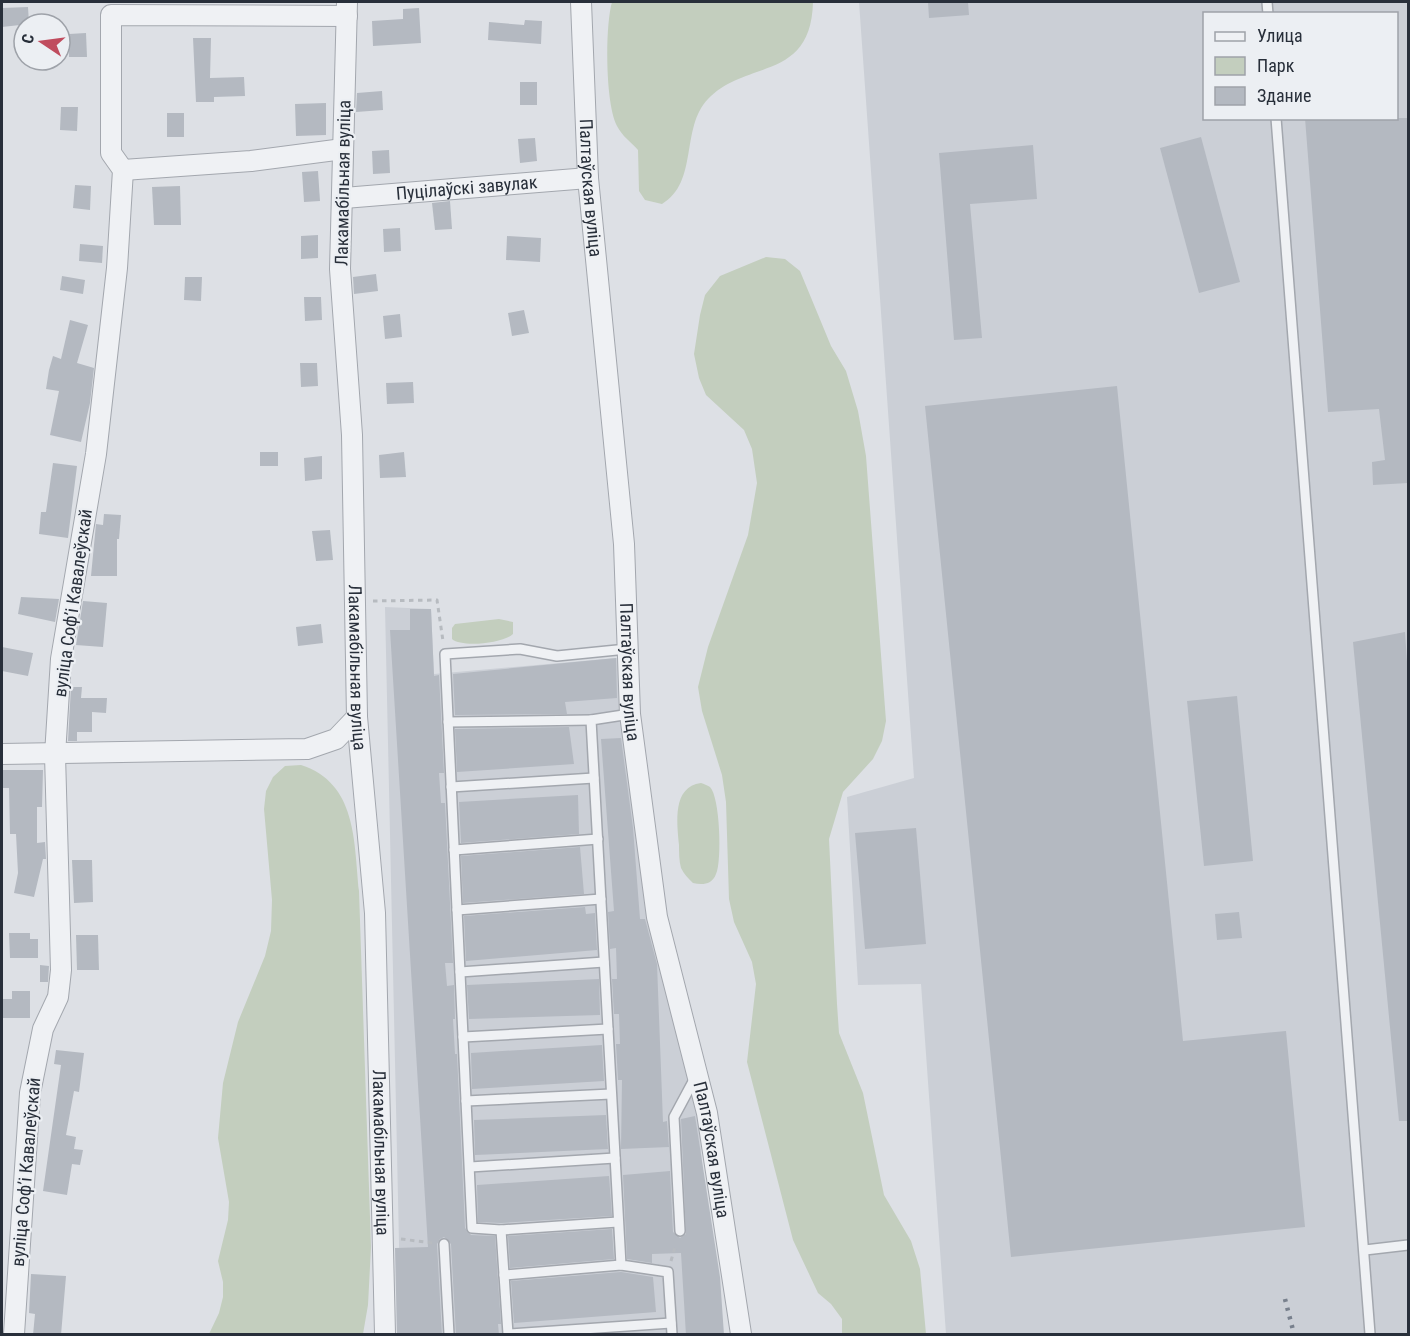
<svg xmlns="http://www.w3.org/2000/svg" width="1410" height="1336" viewBox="0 0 1410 1336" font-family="'Roboto Condensed',sans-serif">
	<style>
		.built { fill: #cbcfd6; fill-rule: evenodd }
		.green { fill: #c3cebe }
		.building { fill: #b4b9c1 }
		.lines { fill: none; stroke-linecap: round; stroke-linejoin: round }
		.service-casing { stroke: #a3a7ae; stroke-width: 12 }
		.minor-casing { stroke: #a3a7ae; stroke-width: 22 }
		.path { stroke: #b7bbc0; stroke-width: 3; stroke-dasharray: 4.5 4.5; stroke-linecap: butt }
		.service { stroke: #eff1f4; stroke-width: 9 }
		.minor { stroke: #eff1f4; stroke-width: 20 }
		.rail { stroke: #78808d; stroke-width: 4.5; stroke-dasharray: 3 6; stroke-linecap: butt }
		.labels { text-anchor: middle; stroke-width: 4.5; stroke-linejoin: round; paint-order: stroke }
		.street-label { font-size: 18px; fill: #282f3a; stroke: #eceff3 }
	</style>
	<rect width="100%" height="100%" fill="#dde0e5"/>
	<g class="built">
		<path d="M 859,2 L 1408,2 L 1408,1334 L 946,1334 L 921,984 L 858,985 L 847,797 L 914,778 ZM 1204,14 L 1396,14 L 1396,118 L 1204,118 Z"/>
		<path d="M 385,607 L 431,609 L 434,674 L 617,658 L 655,919 L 698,1115 L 717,1334 L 401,1334 Z"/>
	</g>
	<g class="green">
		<path d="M 612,2 L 813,2 C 811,82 746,59 708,99 C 680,128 699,182 662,204 L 645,200 L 639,191 L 638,150 C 631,142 622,136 617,126 C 605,103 605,26 612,2 Z"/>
		<path d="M 766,257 L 785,259 L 800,271 L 831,346 L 846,371 L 858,411 L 866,456 L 886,721 L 882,741 L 873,759 L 843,792 L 829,839 L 837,1004 L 839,1033 L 863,1093 L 884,1195 L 911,1241 L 920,1269 L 926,1334 L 842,1334 L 842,1319 L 831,1304 L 818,1293 L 793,1240 L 747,1062 L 756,984 L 752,962 L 734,922 L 729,899 L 726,802 L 722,775 L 702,711 L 698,687 L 708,647 L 748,535 L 757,483 L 752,449 L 744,430 L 706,395 L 699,378 L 694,354 L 700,315 L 705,295 L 720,276 Z"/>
		<path d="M 499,619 L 513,622 L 513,634 C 504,643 462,648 452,639 L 452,628 L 455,624 Z"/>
		<path d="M 301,765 C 357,783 354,842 359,891 L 371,1247 L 368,1305 L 363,1334 L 209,1334 L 219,1313 L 223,1297 L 223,1282 L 218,1261 L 228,1220 L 229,1202 L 218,1138 L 223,1083 L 238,1022 L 265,956 L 271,931 L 272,900 L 264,809 L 266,791 L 273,777 L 285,766 Z"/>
		<path d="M 701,783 C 704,784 707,785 710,787 C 720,797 722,861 716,874 C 712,885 702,885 693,883 C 688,878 684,874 681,868 C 679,861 679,852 679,845 C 677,822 672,787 701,783 Z"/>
	</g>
	<g class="building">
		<path d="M 928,2 L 968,2 L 969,15 L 929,18 Z"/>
		<path d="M 28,7 L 29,24 L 2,27 L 2,8 Z"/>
		<path d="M 419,8 L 421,43 L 373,46 L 372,21 L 403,19 L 403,9 Z"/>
		<path d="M 525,20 L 542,21 L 541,44 L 488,40 L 489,22 L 524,25 Z"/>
		<path d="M 86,33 L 87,57 L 69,57 L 69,34 Z"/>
		<path d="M 193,38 L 211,38 L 210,78 L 244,77 L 245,96 L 214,97 L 214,102 L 196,102 Z"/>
		<rect x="520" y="82" width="17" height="23"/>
		<path d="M 382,91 L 383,110 L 356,112 L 357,93 Z"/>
		<path d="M 326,103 L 326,135 L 296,136 L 295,104 Z"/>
		<path d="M 61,107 L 78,107 L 77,131 L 60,130 Z"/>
		<rect x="167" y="113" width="17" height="24"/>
		<path d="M 1305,118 L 1408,118 L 1408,483 L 1373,485 L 1372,462 L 1385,460 L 1379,409 L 1328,412 Z"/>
		<path d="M 1201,137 L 1240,282 L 1199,293 L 1160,148 Z"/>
		<path d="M 535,138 L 537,161 L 520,163 L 518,139 Z"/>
		<path d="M 1033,145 L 1037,199 L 970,204 L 982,338 L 954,340 L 939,153 Z"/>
		<path d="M 389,150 L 390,173 L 373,174 L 372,151 Z"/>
		<path d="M 318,171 L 320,201 L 304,202 L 302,172 Z"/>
		<path d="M 75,185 L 91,186 L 90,210 L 73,208 Z"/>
		<path d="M 180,186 L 181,225 L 154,225 L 152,187 Z"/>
		<path d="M 450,201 L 452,229 L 435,230 L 432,203 Z"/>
		<path d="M 400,228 L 401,251 L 384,252 L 383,229 Z"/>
		<path d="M 318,235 L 318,258 L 301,259 L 301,236 Z"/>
		<path d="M 507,236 L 541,238 L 540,262 L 506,260 Z"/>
		<path d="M 80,244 L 103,246 L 102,263 L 79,261 Z"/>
		<path d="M 376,274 L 378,291 L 354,294 L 353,277 Z"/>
		<path d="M 62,276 L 85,280 L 83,294 L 60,290 Z"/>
		<path d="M 185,277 L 202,277 L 201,301 L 184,300 Z"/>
		<path d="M 304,297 L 321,297 L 322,320 L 305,321 Z"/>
		<path d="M 524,310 L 529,333 L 512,336 L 508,313 Z"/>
		<path d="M 400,314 L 402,337 L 385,339 L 383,316 Z"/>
		<path d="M 70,320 L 88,325 L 77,363 L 94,368 L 90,403 L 81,442 L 50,435 L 59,391 L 46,389 L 49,370 L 53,356 L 61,359 Z"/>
		<path d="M 300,363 L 317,363 L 318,386 L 301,387 Z"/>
		<path d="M 413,382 L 414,403 L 387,404 L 386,383 Z"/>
		<path d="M 1117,386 L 1183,1041 L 1286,1031 L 1305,1227 L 1011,1257 L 925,406 Z"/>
		<rect x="260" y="452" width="18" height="14"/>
		<path d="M 404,452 L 406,477 L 380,478 L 379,455 Z"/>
		<path d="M 322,456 L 322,479 L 305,481 L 304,458 Z"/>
		<path d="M 53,463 L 77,466 L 68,538 L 39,534 L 41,512 L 46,512 Z"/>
		<path d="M 104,514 L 121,515 L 119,539 L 117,539 L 117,576 L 91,576 L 96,524 L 103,525 Z"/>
		<path d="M 330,530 L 333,560 L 316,561 L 312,531 Z"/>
		<path d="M 21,597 L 59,599 L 55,622 L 18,614 Z"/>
		<path d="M 83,601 L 107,603 L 103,647 L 76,645 Z"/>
		<path d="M 410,609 L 431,609 L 434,676 L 439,675 L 444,773 L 439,773 L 441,803 L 445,803 L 453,963 L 445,963 L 447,986 L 454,985 L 455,1019 L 453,1019 L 455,1054 L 457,1054 L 465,1228 L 471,1235 L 495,1236 L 501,1324 L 498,1324 L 499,1335 L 456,1335 L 451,1244 L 444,1237 L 440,1239 L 437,1244 L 442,1335 L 397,1335 L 395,1248 L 428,1247 L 390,630 L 410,630 Z"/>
		<path d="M 321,624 L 323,643 L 298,646 L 296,627 Z"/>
		<path d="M 1405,632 L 1408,677 L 1408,1121 L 1399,1121 L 1353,642 Z"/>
		<path d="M 2,647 L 33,653 L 28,676 L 2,671 Z"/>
		<path d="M 616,658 L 617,698 L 565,702 L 567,714 L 455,715 L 453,674 Z"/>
		<path d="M 71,687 L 82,687 L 81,698 L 107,698 L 106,713 L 92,712 L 92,732 L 77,732 L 77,741 L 68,741 Z"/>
		<path d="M 1237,696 L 1253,861 L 1204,866 L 1187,701 Z"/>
		<path d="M 569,727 L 574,764 L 457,772 L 455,729 Z"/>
		<path d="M 621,738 L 633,828 L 640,919 L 645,919 L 657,964 L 663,1122 L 667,1121 L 669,1147 L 621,1149 L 622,1080 L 618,1080 L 616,1044 L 620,1044 L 619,1014 L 614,1014 L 612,979 L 617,979 L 616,948 L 610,949 L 608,912 L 614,911 L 601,739 Z"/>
		<path d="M 2,770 L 43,770 L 42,807 L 37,807 L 37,843 L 45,842 L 46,859 L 43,859 L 34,897 L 14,893 L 18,873 L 16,834 L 10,834 L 9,788 L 2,788 Z"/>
		<path d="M 578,795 L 579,834 L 461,843 L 459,802 Z"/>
		<path d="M 916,828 L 926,944 L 865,949 L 855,833 Z"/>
		<path d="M 580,847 L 584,894 L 463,903 L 461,856 Z"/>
		<path d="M 72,860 L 92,860 L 93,902 L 74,903 Z"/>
		<path d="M 585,907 L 586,914 L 595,913 L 597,950 L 466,961 L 464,916 Z"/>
		<path d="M 1239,912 L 1242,938 L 1217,940 L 1215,914 Z"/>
		<path d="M 9,933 L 30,933 L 30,939 L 38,939 L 38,958 L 10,958 Z"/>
		<path d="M 76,935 L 98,935 L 99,970 L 77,970 Z"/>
		<path d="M 40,965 L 49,966 L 48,982 L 40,982 Z"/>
		<path d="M 599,979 L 600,1015 L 469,1019 L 467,985 Z"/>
		<path d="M 12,991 L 30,991 L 30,1018 L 3,1018 L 3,999 L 12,999 Z"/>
		<path d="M 602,1045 L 604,1081 L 472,1089 L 471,1053 Z"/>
		<path d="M 56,1050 L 84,1053 L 79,1092 L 74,1091 L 66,1135 L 76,1137 L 74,1149 L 83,1150 L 80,1165 L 72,1164 L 67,1195 L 43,1191 L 61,1065 L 54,1064 Z"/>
		<path d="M 606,1115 L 608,1149 L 475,1155 L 474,1120 Z"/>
		<path d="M 695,1116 L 720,1277 L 724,1335 L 686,1335 L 681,1253 L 652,1254 L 652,1263 L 627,1259 L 623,1175 L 670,1171 L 673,1232 L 680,1238 L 686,1234 L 681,1119 Z"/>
		<path d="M 609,1176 L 612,1216 L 501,1223 L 478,1222 L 477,1185 Z"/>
		<path d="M 612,1229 L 614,1259 L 510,1268 L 508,1236 Z"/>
		<path d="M 621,1272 L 653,1277 L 656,1312 L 514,1323 L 511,1281 Z"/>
		<path d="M 31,1274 L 66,1276 L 61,1335 L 33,1335 L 35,1314 L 29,1313 Z"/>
	</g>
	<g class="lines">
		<g class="service-casing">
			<g id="service">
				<path d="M 1267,2 L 1268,14"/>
				<path d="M 1276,118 L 1370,1334"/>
				<path d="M 630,714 L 591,720 L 621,1265 L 668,1272 L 672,1334"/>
				<path d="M 448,722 L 591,720"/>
				<path d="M 451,787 L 594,778"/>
				<path d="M 454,850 L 598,839"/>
				<path d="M 457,910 L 601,899"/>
				<path d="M 460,972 L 604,962"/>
				<path d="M 463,1037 L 608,1029"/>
				<path d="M 466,1101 L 611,1094"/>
				<path d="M 470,1167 L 615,1158"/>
				<path d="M 501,1230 L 618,1222"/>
				<path d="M 680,1231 L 674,1117 L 696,1076"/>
				<path d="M 444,1244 L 449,1334"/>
				<path d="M 1365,1250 L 1408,1245"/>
				<path d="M 504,1275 L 621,1265"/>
				<path d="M 508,1334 L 501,1230 L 472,1228 L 445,654 L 520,649 L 557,656 L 627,649"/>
				<path d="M 510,1334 L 671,1323"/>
			</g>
		</g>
		<g class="minor-casing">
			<g id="minor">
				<path id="s1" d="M 347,2 L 340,269 L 352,435 L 357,717 L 375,913 L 385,1334"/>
				<path id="s2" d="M 581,2 L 588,178 L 624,544 L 630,714 L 657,917 L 707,1113 L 741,1334"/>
				<path d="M 123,170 L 251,161 L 343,149"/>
				<path id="s3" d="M 344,198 L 588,178"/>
				<path d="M 2,754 L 307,749 L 336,739 L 357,717"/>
				<path d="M 14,1334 L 30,1093 L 43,1029 L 58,997 L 61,970 L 55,755 L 61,659 L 96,454 L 117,268 L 123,170 L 111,153 L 111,15 L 347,16"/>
			</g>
		</g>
		<g class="path">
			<path d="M 373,601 L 437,600 L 443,641"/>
			<path d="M 401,1239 L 433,1243"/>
			<path d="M 671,1261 L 676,1244"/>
		</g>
		<use href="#service" class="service"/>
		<use href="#minor" class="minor"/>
		<path class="rail" d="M 1285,1299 L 1294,1334"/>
	</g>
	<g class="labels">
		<g class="street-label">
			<text transform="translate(343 183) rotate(-89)" y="6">Лакамабільная вуліца</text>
			<text dy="6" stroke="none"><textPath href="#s3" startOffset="123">Пуцілаўскі завулак</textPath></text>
			<text dy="6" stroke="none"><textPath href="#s2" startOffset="186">Палтаўская вуліца</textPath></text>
			<text transform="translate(73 603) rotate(-82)" y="6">вуліца Софʼі Кавалеўскай</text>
			<text dy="6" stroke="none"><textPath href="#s1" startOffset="666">Лакамабільная вуліца</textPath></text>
			<text dy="6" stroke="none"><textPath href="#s2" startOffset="672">Палтаўская вуліца</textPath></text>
			<text dy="6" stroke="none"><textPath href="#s2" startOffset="1158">Палтаўская вуліца</textPath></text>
			<text dy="6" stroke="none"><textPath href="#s1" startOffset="1152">Лакамабільная вуліца</textPath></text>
			<text transform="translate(26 1172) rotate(-85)" y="6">вуліца Софʼі Кавалеўскай</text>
		</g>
	</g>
	<rect width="1410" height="1336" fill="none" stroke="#282f3a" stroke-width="6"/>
	<rect x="1203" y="12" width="195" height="108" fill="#eceff3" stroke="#9ea2a9" stroke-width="1.5"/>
	<rect x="1215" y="32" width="30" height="9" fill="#eff1f4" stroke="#9ea2a9" stroke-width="1.5"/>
	<text x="1257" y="42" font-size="18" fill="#282f3a">Улица</text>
	<rect x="1215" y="57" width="30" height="18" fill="#c3cebe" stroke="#9ea2a9" stroke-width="1.5"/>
	<text x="1257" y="72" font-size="18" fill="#282f3a">Парк</text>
	<rect x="1215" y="87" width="30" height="18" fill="#b4b9c1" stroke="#9ea2a9" stroke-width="1.5"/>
	<text x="1257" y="102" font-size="18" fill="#282f3a">Здание</text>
	<g transform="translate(42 42) rotate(283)"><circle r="28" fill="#eceff3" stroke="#9ea2a9" stroke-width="1.5"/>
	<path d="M0-4.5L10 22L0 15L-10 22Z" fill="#c04c5e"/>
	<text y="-9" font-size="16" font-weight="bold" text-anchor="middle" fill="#282f3a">С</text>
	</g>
</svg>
